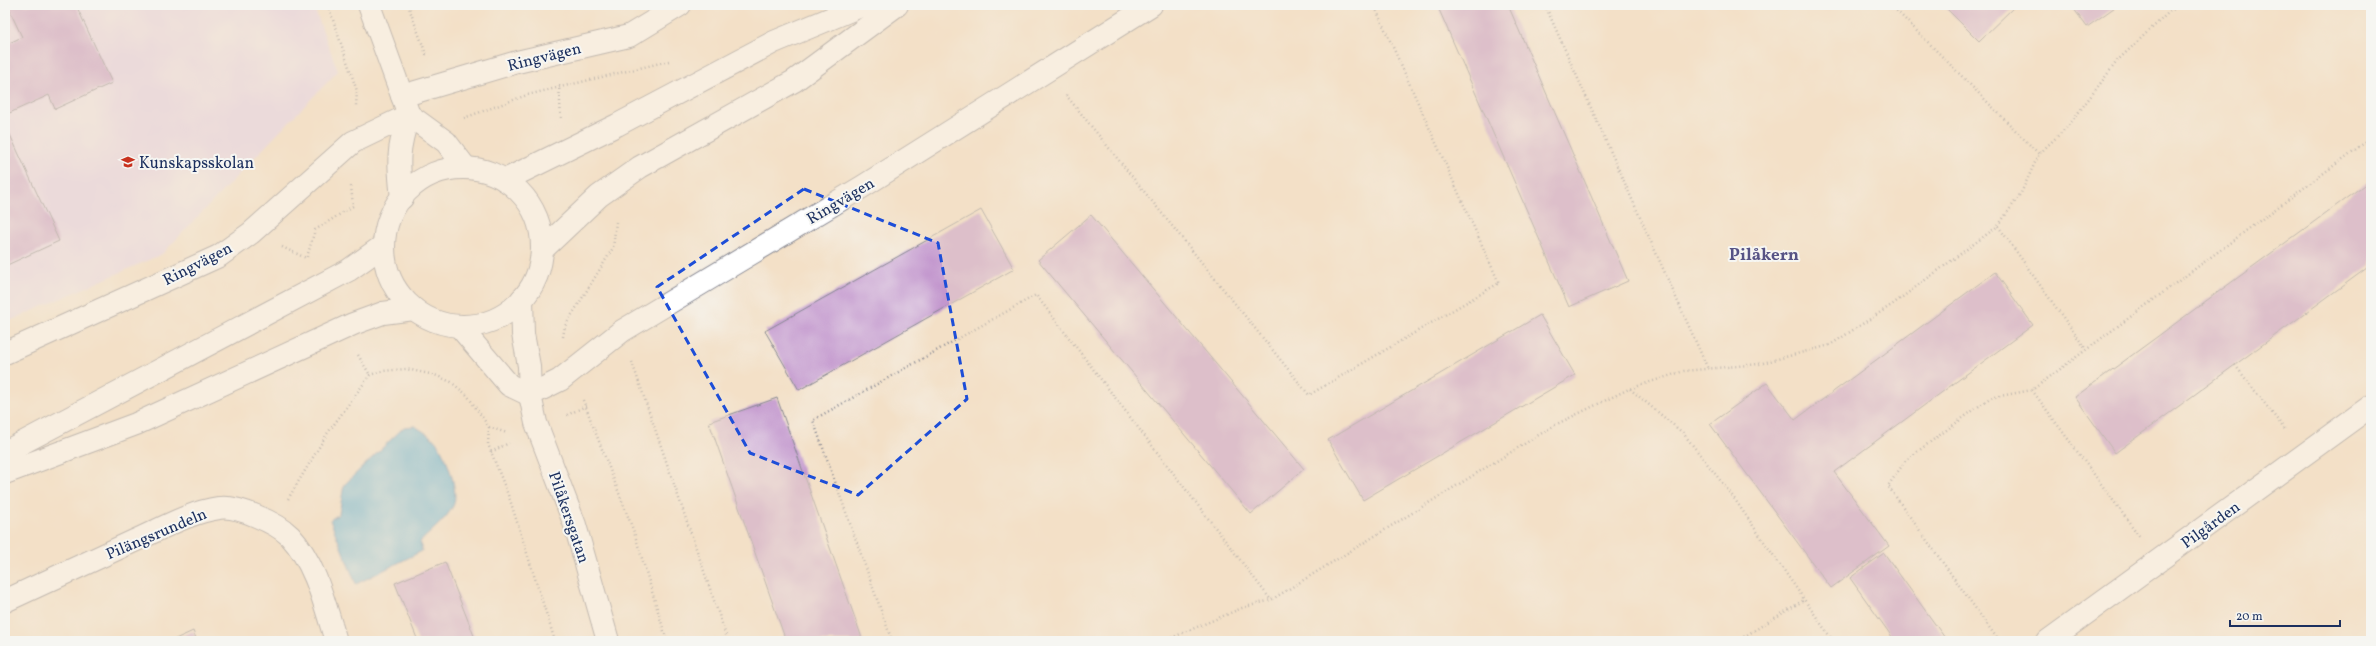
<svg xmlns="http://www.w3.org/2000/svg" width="2376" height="646" viewBox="0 0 2376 646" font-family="Vollkorn,serif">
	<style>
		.built { fill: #e3d3f2 }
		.water { fill: #5db3da; stroke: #3c719c }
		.building { fill: #c397ce }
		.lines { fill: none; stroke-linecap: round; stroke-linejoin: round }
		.street-casing { stroke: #878892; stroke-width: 24 }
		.secondary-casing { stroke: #878892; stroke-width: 24 }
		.path { stroke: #878892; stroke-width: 2.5; stroke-dasharray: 1 3; stroke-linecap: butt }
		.street { stroke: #fff; stroke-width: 22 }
		.secondary { stroke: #fff; stroke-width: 22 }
		.marked { fill: none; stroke: #1d4ed8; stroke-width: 3; stroke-dasharray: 8 5; stroke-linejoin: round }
		.labels { text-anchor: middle; stroke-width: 4; stroke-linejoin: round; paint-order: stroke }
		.street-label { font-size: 16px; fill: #1b2f5e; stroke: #f6f6f2 }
		.poi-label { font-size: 16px; fill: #1b2f5e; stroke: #f6f6f2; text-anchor: start }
		.neighbourhood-label { font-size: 17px; font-weight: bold; fill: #565385; stroke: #f6f6f2 }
	</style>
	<rect width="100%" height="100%" fill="#f6f6f2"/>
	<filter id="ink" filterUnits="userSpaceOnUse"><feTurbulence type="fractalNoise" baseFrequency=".025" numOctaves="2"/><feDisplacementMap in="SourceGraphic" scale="8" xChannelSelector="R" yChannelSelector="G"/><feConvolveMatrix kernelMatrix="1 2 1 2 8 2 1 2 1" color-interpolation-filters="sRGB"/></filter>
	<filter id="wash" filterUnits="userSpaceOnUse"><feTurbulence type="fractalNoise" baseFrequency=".012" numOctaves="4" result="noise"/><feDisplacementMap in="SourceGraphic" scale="16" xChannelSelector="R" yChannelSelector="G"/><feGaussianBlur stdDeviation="0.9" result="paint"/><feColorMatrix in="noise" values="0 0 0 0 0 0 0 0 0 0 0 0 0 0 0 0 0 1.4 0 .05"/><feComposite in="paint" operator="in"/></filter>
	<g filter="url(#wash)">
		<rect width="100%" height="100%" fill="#f3e0c7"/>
		<path class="built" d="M 5,5 L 313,5 L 338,71 L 162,254 L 5,323 Z"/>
		<path class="water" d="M 415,426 C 422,431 432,436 437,443 C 446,455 460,492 453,506 C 446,520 431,531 420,542 L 422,551 L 356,584 L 330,520 L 339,514 L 344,485 L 404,427 Z"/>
		<g id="blocks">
			<g class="building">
				<path d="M 7,5 L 76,5 L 112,83 L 55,109 L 49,95 L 5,115 L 5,45 L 22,37 Z"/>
				<path d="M 1437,5 L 1508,5 L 1628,281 L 1569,307 Z"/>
				<path d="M 1943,5 L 2016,5 L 1979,41 Z"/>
				<path d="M 2071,5 L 2118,5 L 2087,27 Z"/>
				<path d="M 5,124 L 59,241 L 5,266 Z"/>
				<path d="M 2371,180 L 2371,265 L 2115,453 L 2075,397 Z"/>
				<path d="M 981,210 L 1014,269 L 799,390 L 765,331 Z"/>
				<path d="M 1091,215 L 1304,469 L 1251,514 L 1038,260 Z"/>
				<path d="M 1995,272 L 2033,325 L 1834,472 L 1889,546 L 1831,588 L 1710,424 L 1767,383 L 1795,420 Z"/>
				<path d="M 1540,315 L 1575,375 L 1363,500 L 1328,440 Z"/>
				<path d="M 777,398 L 863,641 L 786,641 L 709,422 Z"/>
				<path d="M 1884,553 L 1945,638 L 1941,641 L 1895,641 L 1850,578 Z"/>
				<path d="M 445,562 L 476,641 L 418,641 L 395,583 Z"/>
				<path d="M 193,631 L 197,641 L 171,641 Z"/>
			</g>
		</g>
	</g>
	<g filter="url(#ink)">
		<use href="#blocks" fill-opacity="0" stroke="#878892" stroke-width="1"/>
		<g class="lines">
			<g class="street-casing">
				<g id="street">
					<path d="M 369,5 L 409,115 L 446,142 L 466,168"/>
					<path d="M 402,96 L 517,62 L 629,36 L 680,5"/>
					<path d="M 402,198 C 398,163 397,149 409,115"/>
					<path d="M 522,299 L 523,334 L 529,366 L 530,395 L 536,423 L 575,525 L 608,641"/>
					<path d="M 459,326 L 509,385 L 530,395"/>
					<path d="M 5,353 L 219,256 L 251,233 L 353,142 L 409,115"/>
					<path d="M 530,395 L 560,380 L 622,331 L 862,187 L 1151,5"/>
					<path d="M 5,601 C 48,581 91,561 134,541 C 161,529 190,512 219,508 C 237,505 277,523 290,536 C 316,564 325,606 336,641"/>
					<path d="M 2048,641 L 2371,406"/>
				</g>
			</g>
			<g class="secondary-casing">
				<g id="secondary">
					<circle cx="463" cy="247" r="79"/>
					<path d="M 505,180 L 617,125 L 774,42 L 863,5"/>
					<path d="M 542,250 L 599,196 L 640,167 L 794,81 L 897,5"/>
					<path d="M 5,452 L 349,270 L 384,245"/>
					<path d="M 5,473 L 136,424 L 353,324 L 383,313 L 414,309"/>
				</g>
			</g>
			<g class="path">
				<path d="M 328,5 L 357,91 L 356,106"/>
				<path d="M 408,5 L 426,54 L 429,54"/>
				<path d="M 1545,5 L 1708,369"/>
				<path d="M 1891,5 L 2039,154"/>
				<path d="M 559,85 L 561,118"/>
				<path d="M 1066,95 L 1309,395 L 1499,283 L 1374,5"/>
				<path d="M 464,118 L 527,95 L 669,61"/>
				<path d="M 1998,226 L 2085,348"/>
				<path d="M 282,247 L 306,258"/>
				<path d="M 307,257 L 315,230 L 353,206 L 351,186"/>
				<path d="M 563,337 L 565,326 L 613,248 L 616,222"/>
				<path d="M 358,355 L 370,375"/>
				<path d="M 632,362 L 728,641"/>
				<path d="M 2235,365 L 2286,431"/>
				<path d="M 1630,389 L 1683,433 L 1731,494 L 1833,641"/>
				<path d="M 2032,390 L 2140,537"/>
				<path d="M 583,400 L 634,532 L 667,641"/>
				<path d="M 567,415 L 586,406"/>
				<path d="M 489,427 L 488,444 L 510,500 L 555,641"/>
				<path d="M 491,452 L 509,443"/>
				<path d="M 288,499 L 327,434 L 370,375 L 382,371 L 406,369 L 435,375 L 451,382 L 467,395 L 489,427 L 507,433"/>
				<path d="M 892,641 L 813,420 L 1036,295 L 1271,600"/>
				<path d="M 1164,641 L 1242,608 L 1271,600 L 1555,425 L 1629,389 L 1684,371 L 1759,364 L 1830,345 L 1893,304 L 1998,226 L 2021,193 L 2039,154 L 2069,125 L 2118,60 L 2169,12 L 2180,5"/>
				<path d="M 1737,641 L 1804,600"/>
				<path d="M 1999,641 L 1888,486 L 1906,460 L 1990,398 L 2032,390 L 2371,138"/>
			</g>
			<use href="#street" class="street"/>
			<use href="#secondary" class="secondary"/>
		</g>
	</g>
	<path d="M0 0H2376V646H0ZM 804,189 L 938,243 L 967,399 L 858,495 L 750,453 L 657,287 Z" fill="#f3e0c7" fill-opacity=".55" fill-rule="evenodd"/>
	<path class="marked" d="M 804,189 L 938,243 L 967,399 L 858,495 L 750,453 L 657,287 Z"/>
	<defs>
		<g id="school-bare" transform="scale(1.08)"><path d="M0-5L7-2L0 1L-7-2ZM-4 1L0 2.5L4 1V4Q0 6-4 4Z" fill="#c8321e" stroke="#f6f6f2" stroke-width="2.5" paint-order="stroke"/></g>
	</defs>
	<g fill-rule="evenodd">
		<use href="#school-bare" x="128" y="162"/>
	</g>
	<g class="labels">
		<g class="street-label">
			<text transform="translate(544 56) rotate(-14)" y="6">Ringvägen</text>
			<text transform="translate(840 200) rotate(-31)" y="6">Ringvägen</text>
			<text transform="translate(197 263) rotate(-27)" y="6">Ringvägen</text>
			<text transform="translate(570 517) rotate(71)" y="6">Pilåkersgatan</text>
			<text transform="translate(2210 524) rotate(-36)" y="6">Pilgården</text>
			<text transform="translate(156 533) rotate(-23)" y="6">Pilängsrundeln</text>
		</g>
		<g class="poi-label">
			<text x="139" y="168">Kunskapsskolan</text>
		</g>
		<g class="neighbourhood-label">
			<text x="1764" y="260">Pilåkern</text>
		</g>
	</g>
	<rect width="2376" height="646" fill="none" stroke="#f6f6f2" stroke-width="20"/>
	<path d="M2230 620v6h110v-6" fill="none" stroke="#1b2f5e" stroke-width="2"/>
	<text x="2236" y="620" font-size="12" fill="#1b2f5e" stroke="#f6f6f2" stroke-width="3" paint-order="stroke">20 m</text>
</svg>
